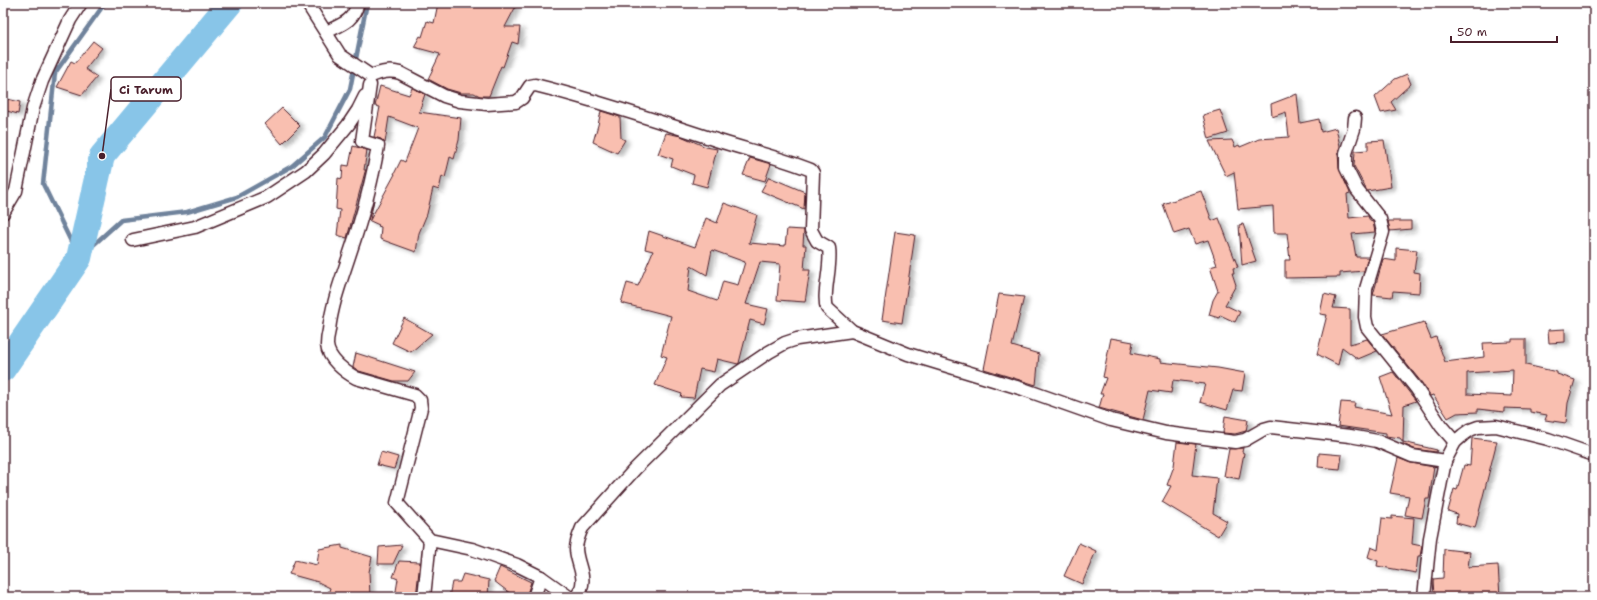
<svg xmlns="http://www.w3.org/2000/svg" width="1597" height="600" viewBox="0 0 1597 600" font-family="'Shantell Sans',sans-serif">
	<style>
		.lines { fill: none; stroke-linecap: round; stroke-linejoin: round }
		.stream { stroke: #6f839c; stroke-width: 4.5 }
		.river { stroke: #88c5e8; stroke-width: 26 }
		.building { fill: #f9bfb0; stroke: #4a1f2b; fill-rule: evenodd; filter: url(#shadow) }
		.minor-casing { stroke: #4a1f2b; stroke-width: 15 }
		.minor { stroke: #fff; stroke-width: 12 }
		.leader { fill: none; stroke: #4a1f2b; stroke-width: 1.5 }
		.callout-dot { fill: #4a1f2b; stroke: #fff; stroke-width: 1.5 }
		.callout { fill: #fff; stroke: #4a1f2b; stroke-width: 1.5 }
		.callout-label { font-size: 12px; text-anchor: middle; font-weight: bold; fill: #4a1f2b }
	</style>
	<defs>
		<filter id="shadow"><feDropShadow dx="4.5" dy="2.5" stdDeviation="2" flood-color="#0004"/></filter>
	</defs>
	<rect width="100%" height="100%" fill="#fff"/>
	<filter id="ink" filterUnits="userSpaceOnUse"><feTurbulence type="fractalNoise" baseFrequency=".025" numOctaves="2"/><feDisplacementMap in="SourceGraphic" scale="8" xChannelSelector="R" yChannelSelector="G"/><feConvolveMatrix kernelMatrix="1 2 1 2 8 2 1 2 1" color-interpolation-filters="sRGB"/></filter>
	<g filter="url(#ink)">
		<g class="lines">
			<path class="stream" d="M 105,3 L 55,73 L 43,184 L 79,258 L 121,220 L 187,212 L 237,197 L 292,166 L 325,137 L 350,89 L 367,3"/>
			<path class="river" d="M 3,369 L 79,258 L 102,156 L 230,3"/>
		</g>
		<g class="building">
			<path d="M 438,3 L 507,3 L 516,6 L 505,27 L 520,27 L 518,44 L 512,42 L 503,67 L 501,66 L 489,96 L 480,96 L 474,93 L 461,93 L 447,89 L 428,79 L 440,54 L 414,47 L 420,36 L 422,37 L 427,21 L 434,23 Z"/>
			<path d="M 93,41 L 102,48 L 85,69 L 97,77 L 82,95 L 57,87 L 71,61 L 75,63 Z"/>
			<path d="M 1407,74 L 1411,84 L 1391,102 L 1396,110 L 1381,113 L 1375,97 L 1395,79 Z"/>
			<path d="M 380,86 L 409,95 L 412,88 L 425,94 L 419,112 L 461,118 L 459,140 L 454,159 L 450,157 L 445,178 L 442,176 L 439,190 L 433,188 L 427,214 L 419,233 L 416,252 L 380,239 L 381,227 L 378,226 L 379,225 L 368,220 L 374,200 L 370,220 L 395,174 L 394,174 L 401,160 L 405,162 L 418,128 L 389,117 L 385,143 L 381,139 L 374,137 L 380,107 L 375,106 Z"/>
			<path d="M 1297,94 L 1300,123 L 1319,119 L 1321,132 L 1336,128 L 1340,146 L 1338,153 L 1339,168 L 1350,193 L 1347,194 L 1349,218 L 1368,216 L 1370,221 L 1373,222 L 1375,232 L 1352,234 L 1356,257 L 1368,257 L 1364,271 L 1340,273 L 1340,277 L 1285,278 L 1285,260 L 1290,260 L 1287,233 L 1274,233 L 1273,206 L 1238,209 L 1234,172 L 1226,176 L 1209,141 L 1232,140 L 1235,147 L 1239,145 L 1240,147 L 1259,139 L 1289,137 L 1286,112 L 1272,117 L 1271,104 Z"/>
			<path d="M 3,98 L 20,102 L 18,114 L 3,110 Z"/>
			<path d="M 282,108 L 300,126 L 282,144 L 265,124 Z"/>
			<path d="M 1220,110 L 1228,133 L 1209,139 L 1203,115 Z"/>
			<path d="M 601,111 L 620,117 L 621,138 L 625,140 L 617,153 L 593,142 L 598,125 Z"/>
			<path d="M 666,133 L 681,136 L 706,147 L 717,149 L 707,187 L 692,183 L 694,175 L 671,166 L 673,159 L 658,154 Z"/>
			<path d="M 1384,140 L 1391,187 L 1367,191 L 1354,166 L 1355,151 L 1368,150 L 1368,141 Z"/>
			<path d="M 353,146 L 367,150 L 364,170 L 366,170 L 365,172 L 347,238 L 337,235 L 340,210 L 336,209 L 338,178 L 342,179 L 343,165 L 349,166 Z"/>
			<path d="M 750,158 L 771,164 L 765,181 L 743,175 Z"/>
			<path d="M 769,177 L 805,192 L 804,209 L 761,191 Z"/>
			<path d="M 1201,191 L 1212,221 L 1219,218 L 1238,267 L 1233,268 L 1234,273 L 1232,273 L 1236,285 L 1225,305 L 1240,312 L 1235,322 L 1220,315 L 1219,318 L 1209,315 L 1213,300 L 1218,291 L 1210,267 L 1217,265 L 1208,240 L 1195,244 L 1189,229 L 1174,234 L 1163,204 Z"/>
			<path d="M 724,203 L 757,215 L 749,243 L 785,246 L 787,229 L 804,230 L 803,245 L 806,245 L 804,270 L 810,270 L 805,302 L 777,300 L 780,264 L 760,262 L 746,304 L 768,309 L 764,324 L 750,320 L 739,363 L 738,364 L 717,359 L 714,372 L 700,369 L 694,398 L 681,397 L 682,394 L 655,385 L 667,357 L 661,355 L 671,316 L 621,303 L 627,283 L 638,286 L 653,251 L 645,249 L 649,231 L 695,247 L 706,218 L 717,223 ZM 712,250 L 745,262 L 738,285 L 723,281 L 717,301 L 688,291 L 691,266 L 707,275 Z"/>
			<path d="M 1388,221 L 1411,221 L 1411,229 L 1390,231 Z"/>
			<path d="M 1243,224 L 1256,261 L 1242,265 L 1239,225 Z"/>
			<path d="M 895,232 L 915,235 L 902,323 L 882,320 Z"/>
			<path d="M 1396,248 L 1417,250 L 1414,272 L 1420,273 L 1419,293 L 1393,291 L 1392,297 L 1373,295 L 1383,259 L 1396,261 Z"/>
			<path d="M 999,294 L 1024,297 L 1012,346 L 1039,354 L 1036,385 L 984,369 Z"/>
			<path d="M 1324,294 L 1336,297 L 1333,308 L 1350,309 L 1350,344 L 1367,339 L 1377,351 L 1358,359 L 1342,347 L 1338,365 L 1317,354 L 1327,315 L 1320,314 Z"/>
			<path d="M 404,318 L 432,334 L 411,352 L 392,343 Z"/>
			<path d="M 1424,322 L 1431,339 L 1436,337 L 1445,362 L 1484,357 L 1483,343 L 1512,342 L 1512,339 L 1526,339 L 1526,365 L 1557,372 L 1557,374 L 1575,380 L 1568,403 L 1566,423 L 1545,420 L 1547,415 L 1530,412 L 1530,409 L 1504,408 L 1504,412 L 1478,409 L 1478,412 L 1457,413 L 1448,418 L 1433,395 L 1430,396 L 1422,383 L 1382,334 ZM 1513,370 L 1512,396 L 1467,394 L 1467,373 Z"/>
			<path d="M 1565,329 L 1565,342 L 1549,343 L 1548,330 Z"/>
			<path d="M 1111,338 L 1133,342 L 1131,353 L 1160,359 L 1160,362 L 1218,368 L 1245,373 L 1242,391 L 1233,390 L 1227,410 L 1200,402 L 1205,384 L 1173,380 L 1171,393 L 1150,390 L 1143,420 L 1099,408 L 1103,394 L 1100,394 L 1106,378 L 1103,377 Z"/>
			<path d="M 356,353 L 415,372 L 408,381 L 394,381 L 359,371 L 353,367 Z"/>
			<path d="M 1393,372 L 1416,401 L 1404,405 L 1403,442 L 1400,438 L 1386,436 L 1386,433 L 1338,426 L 1341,402 L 1355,403 L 1354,407 L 1392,414 L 1380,377 Z"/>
			<path d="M 1225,416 L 1248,420 L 1246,431 L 1235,434 L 1223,433 Z"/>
			<path d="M 1472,438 L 1497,441 L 1475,528 L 1456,523 L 1457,514 L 1448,511 L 1454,489 L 1457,490 L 1464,465 L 1470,466 Z"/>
			<path d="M 1177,442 L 1196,444 L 1192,475 L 1217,478 L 1213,513 L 1227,521 L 1218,536 L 1162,502 L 1171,486 L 1167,485 L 1174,466 Z"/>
			<path d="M 1403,442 L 1437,450 L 1436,452 L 1414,449 L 1403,444 Z"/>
			<path d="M 1243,448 L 1242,452 L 1244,453 L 1239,479 L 1224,476 L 1229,449 Z"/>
			<path d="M 381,452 L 398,457 L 394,469 L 377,465 Z"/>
			<path d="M 1319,453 L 1342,455 L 1340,469 L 1318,467 Z"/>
			<path d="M 1398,458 L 1411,463 L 1434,467 L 1429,499 L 1426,499 L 1422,518 L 1405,515 L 1409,496 L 1390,493 Z"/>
			<path d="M 1392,516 L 1414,518 L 1412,544 L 1422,546 L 1420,556 L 1418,556 L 1416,573 L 1377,566 L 1378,561 L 1368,557 L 1371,547 L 1378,550 L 1382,518 L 1392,519 Z"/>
			<path d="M 1079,543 L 1096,551 L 1082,584 L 1064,576 Z"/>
			<path d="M 342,545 L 342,548 L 372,557 L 369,572 L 370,597 L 327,597 L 330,588 L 318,582 L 289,574 L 295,560 L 317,565 L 319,549 Z"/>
			<path d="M 402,545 L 393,564 L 378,564 L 379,547 Z"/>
			<path d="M 1444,549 L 1470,552 L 1468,567 L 1498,565 L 1500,597 L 1482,597 L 1482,593 L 1459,597 L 1434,597 L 1433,579 L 1443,578 Z"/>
			<path d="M 399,561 L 420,562 L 416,597 L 395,597 L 398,579 L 393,577 Z"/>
			<path d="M 500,567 L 531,582 L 526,597 L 515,597 L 494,581 Z"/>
			<path d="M 463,574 L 489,580 L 488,597 L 449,597 L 452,582 L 460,582 Z"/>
		</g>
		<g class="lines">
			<g class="minor-casing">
				<g id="minor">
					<path d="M 307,3 L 340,55 L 371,76"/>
					<path d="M 326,32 C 342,24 353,22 358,3"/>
					<path d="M 371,76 C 382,72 389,70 400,73 L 444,96 L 460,101 L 487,104 L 516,102 L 522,98 L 530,86 L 535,85 C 596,100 654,120 713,139 C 746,150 779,157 811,170 L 813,173 L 811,230 L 817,241 L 829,248 C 832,267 822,294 827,308 L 852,331 L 908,354 L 1023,389 L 1111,420 L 1166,433 L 1235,442 L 1245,440 L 1264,429 L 1271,427 L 1350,436 L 1377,441 L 1412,456 L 1445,461"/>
					<path d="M 370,85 L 362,141 L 378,146 C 372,183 362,218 350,253 C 342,278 332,303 329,330 C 328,334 327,340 327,345 C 328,359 345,372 356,378 L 415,395 L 420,400 L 421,408 L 397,503 L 430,540 L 472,549 L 517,565 L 541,577 L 569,597"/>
					<path d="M 1355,118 L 1354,129 L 1346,153 L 1346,168 L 1357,190 L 1380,219 L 1383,232 L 1366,289 L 1365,317 L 1367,327 L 1416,388 L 1441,426 L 1455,442"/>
					<path d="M 3,213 L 16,191 L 33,108 L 42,81 L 70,20 L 81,3"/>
					<path d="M 133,240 L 195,227 L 267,197 L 306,171 L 324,154 L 348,125 L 358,110 L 365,96"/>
					<path d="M 424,597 L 430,540"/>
					<path d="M 534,597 L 541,577"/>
					<path d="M 576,597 C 590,580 577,567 576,549 C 576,542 579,535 582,528 L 635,469 L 720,385 L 769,352 L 785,343 L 797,339 L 852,331"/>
					<path d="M 1424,597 L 1430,538 L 1445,461 L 1455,442 L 1463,435 L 1470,430 L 1478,427 L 1496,426 L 1548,439 L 1594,455"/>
				</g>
			</g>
			<use href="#minor" class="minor"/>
		</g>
	</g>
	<path class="leader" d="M102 156L111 89"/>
	<circle class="callout-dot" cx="102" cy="156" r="4"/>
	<rect class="callout" x="111" y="77" width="70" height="24" rx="4"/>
	<g class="callout-label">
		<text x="146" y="94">Ci Tarum</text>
	</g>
	<rect width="1597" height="600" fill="none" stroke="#fff" stroke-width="16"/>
	<rect x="8" y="8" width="1581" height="584" fill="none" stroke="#4a1f2b" stroke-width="1.5" filter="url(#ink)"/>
	<path d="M1451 36v6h106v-6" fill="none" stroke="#4a1f2b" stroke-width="2"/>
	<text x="1457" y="36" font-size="12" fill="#4a1f2b" stroke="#ffffff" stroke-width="3" paint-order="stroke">50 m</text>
</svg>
